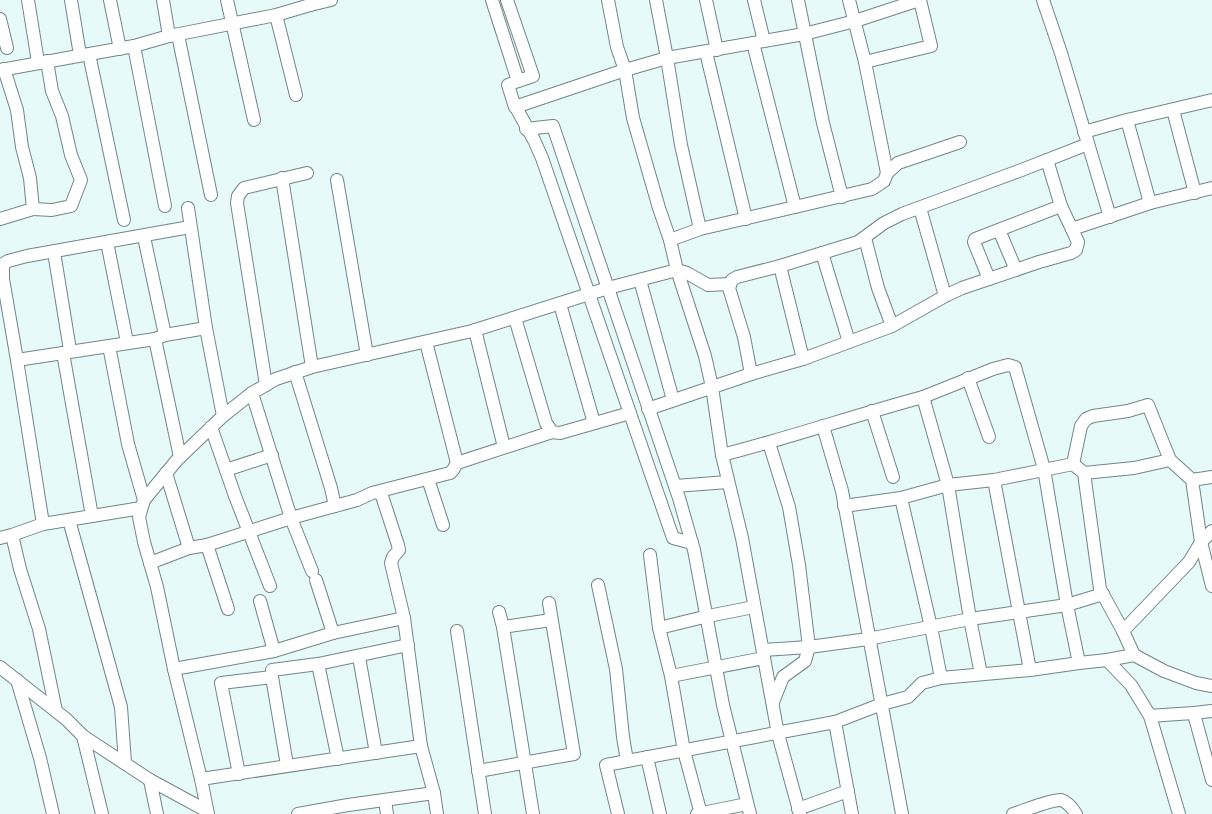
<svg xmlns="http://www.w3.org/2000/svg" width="1212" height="814" viewBox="0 0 1212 814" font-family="'Times New Roman',serif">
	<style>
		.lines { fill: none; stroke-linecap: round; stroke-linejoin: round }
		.minor-casing { stroke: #738584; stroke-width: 14 }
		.minor { stroke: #fff; stroke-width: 12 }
	</style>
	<rect width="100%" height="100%" fill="#e6faf9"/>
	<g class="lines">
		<g class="minor-casing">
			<g id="minor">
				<path d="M 28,0 L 38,62"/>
				<path d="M 71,0 L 80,55"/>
				<path d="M 110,0 L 120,49"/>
				<path d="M 163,0 L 169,36"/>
				<path d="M 227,0 L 254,120"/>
				<path d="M 492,0 L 518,81 L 508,85 L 514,104 L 534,140 L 542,158 L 673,538 L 692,543"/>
				<path d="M 507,0 L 533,76 L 518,81"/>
				<path d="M 608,0 L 617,47 L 625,70 L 633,118 L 659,208 L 670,240 L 677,270 L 705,356 L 712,387 L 722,455 L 742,538 L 778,734 L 800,814"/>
				<path d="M 656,0 L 667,58 L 681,145 L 700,229"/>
				<path d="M 706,0 L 717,50"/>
				<path d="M 754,0 L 764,41"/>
				<path d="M 798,0 L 823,123 L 842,197"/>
				<path d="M 849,0 L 865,62 L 887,173"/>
				<path d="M 1043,0 L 1061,53 L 1110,217"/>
				<path d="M 310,5 L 331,0"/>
				<path d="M 276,15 L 296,95"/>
				<path d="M 0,19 L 7,48"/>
				<path d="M 178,35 L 211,195"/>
				<path d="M 753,43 L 795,207"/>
				<path d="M 134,46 L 165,206"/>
				<path d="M 706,52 L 746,219"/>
				<path d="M 89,54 L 124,220"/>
				<path d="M 865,62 L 931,46 L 920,0"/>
				<path d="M 0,70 L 134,46 L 169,36 L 276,15 L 310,5 L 315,0"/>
				<path d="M 515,107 L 625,70 L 667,58 L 804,34 L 855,21 L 919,0"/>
				<path d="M 1173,110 L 1195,193"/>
				<path d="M 1127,120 L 1150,203"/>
				<path d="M 526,129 L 553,126 L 679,498 L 694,550 L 723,705 L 750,814"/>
				<path d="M 1084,132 L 1127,120 L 1212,100"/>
				<path d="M 282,178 L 312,367"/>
				<path d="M 337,180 L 367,355"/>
				<path d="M 188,208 L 206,328 L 223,416"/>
				<path d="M 920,208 L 945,296"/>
				<path d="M 33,209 L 52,210 L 71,206 L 81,180 L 71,155 L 62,116 L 52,91 L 47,61"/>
				<path d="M 0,219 L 33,209 L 30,178 L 22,147 L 17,110 L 4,69"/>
				<path d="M 1072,229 L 1150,203 L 1212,188"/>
				<path d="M 999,230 L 1016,270"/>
				<path d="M 144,237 L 165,335"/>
				<path d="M 865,238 L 878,288 L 892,326"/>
				<path d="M 670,240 L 700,229 L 872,189 L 884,181 L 887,173 L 898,163 L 960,142"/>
				<path d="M 107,242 L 127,342"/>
				<path d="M 54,252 L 70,350"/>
				<path d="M 822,253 L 849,342"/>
				<path d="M 780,266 L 803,359"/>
				<path d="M 989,279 L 974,242 L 975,239 L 1061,206"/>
				<path d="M 640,280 L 673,400"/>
				<path d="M 560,304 L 594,423"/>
				<path d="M 515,318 L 546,423 L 552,432 L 560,433 L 630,413"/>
				<path d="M 475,330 L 504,447"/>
				<path d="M 155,339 L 180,457"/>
				<path d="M 426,342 L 457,463"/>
				<path d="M 109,346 L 128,444 L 144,500"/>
				<path d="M 63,353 L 92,516"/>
				<path d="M 17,360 L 3,279 L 3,264 L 8,261 L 27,256 L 190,227"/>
				<path d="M 295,372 L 331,488 L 335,506"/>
				<path d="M 751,374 L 744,337 L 729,288 L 732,280 L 737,277 L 780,266 L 858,242 L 884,223 L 902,214 L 1019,171 L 1088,144"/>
				<path d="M 968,378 L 989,437"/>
				<path d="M 266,385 L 237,203 L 238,196 L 244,188 L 307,173"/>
				<path d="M 252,393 L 291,518 L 312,571"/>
				<path d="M 923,397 L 993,369 L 1008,365 L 1015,367 L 1044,469 L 1067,605 L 1079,663"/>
				<path d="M 648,409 L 751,374 L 803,359 L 892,326 L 945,296 L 962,288 L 1039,262 L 1071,253 L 1076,250 L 1078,242 L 1061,206 L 1047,160"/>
				<path d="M 872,411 L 893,477"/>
				<path d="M 823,426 L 842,491 L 902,814"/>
				<path d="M 211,427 L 235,496 L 270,586"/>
				<path d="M 769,443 L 789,507 L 799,565 L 809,647 L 805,661 L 783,677 L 773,702"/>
				<path d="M 722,455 C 789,438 856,415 923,397 L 948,485 L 970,619 L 981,674"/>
				<path d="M 1073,464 L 1081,426 L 1086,419 L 1093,416 L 1128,411 L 1148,405 L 1170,460 L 1192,480 L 1201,542 L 1212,586"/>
				<path d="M 226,470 L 272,455"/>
				<path d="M 166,473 L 189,548"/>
				<path d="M 1084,473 L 1134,468 L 1170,460"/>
				<path d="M 428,479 L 443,525"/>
				<path d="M 994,480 L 1030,670"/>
				<path d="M 1192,480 L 1212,477"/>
				<path d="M 675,486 L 728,482"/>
				<path d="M 378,492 L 382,496 L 398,545 L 399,550 L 393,557 L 391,563 L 404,618"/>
				<path d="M 901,498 L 931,627 L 941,678"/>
				<path d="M 844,506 L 901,498 L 948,485 L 994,480 L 1073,464 L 1084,473 L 1100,589 L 1123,631"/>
				<path d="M 69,520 L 121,707 L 125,763"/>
				<path d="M 43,524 L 17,360 L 155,339 L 165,335 L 206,328"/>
				<path d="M 12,535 L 20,569 L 39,629 L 56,711"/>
				<path d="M 0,538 L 12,535 L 43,524 L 141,508"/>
				<path d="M 207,545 L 228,609"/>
				<path d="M 650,555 L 659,628 L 671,676 L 684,751 L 701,814"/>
				<path d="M 150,563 L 189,548 L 207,545 L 291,518 L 357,500 L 372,493 L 450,473 L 453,470 L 457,463 L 552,432"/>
				<path d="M 316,580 L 333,633"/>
				<path d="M 598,585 L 616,669 L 623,737 L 627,761"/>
				<path d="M 260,601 L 274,651"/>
				<path d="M 499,612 L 503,627 L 533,814"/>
				<path d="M 503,627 L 551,620"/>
				<path d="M 659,628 L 708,616 L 754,607"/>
				<path d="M 457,631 L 485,814"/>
				<path d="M 763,650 L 809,647 L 868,639 L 970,619 L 1067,605 L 1103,594"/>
				<path d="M 1134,655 L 1123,631 L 1189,562 L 1201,542 L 1212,531"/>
				<path d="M 359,657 L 376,753"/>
				<path d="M 1107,660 L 1131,685 L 1150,716 L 1179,814"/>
				<path d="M 0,667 L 66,719 L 83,736 L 150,780 L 207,811"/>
				<path d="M 174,669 L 274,651 L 333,633 L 404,618 L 421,746 L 434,793 L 437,814"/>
				<path d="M 671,676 L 764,658"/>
				<path d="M 272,677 L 272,670 L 318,664"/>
				<path d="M 17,680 L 40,758 L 53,814"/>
				<path d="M 1194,714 L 1212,780"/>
				<path d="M 1150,716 C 1171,714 1191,714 1212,711"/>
				<path d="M 835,722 L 852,814"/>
				<path d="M 83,736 L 102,814"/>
				<path d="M 647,757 L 660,814"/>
				<path d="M 338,759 L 318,664 L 408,645"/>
				<path d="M 478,771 L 574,754 L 549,603"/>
				<path d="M 239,774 L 221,683 L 272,677 L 287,765"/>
				<path d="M 201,779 L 421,746"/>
				<path d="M 150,780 L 157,814"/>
				<path d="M 385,800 L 387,814"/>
				<path d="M 798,809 L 848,791"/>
				<path d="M 208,814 L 201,779 L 174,669 L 157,587 L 144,542 L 139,517 L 144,500 L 177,460 L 223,416 L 252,393 L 276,379 L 312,367 L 472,331 L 608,288 L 677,270 L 687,273 L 708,285 L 730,284"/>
				<path d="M 298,814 L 348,805 L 434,793"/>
				<path d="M 618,814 L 606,765 L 835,722 L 882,704 L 908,697 L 922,683 L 941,678 L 1030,670 L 1079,663 L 1107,660 L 1134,655 L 1164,671 L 1196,683 L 1212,686"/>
				<path d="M 697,814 L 747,804"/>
				<path d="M 1013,814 C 1023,811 1052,799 1061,800 C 1068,802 1073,809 1076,814"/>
			</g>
		</g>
		<use href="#minor" class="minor"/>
	</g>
</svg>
